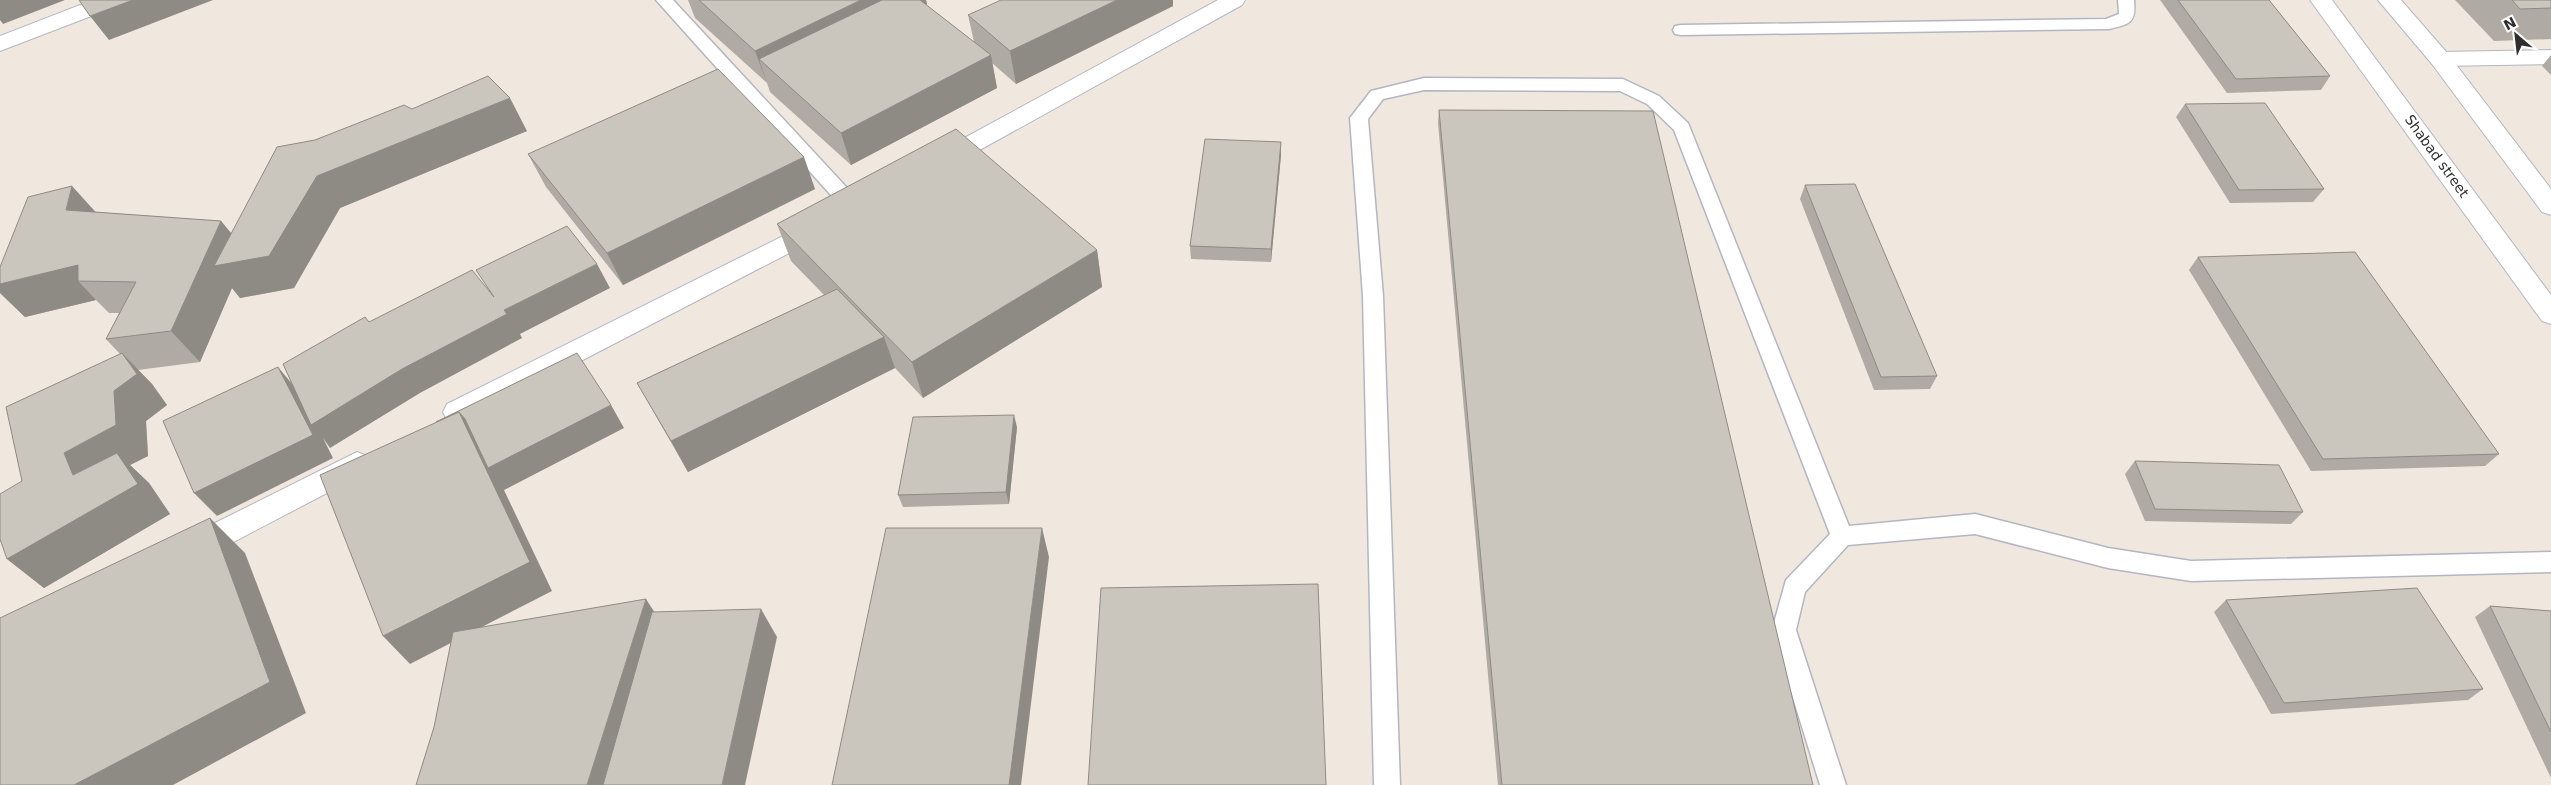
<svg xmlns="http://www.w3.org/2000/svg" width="2551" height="785" viewBox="0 0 2551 785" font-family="'DejaVu Sans',sans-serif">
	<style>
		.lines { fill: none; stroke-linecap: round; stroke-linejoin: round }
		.service-casing { stroke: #b3b6c2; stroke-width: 3 }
		.minor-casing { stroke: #b3b6c2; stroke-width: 2 }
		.secondary-casing { stroke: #b3b6c2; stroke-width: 2 }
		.service { fill: #fff; fill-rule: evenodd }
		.minor { fill: #fff; fill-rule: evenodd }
		.secondary { fill: #fff; fill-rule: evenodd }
		.wall { fill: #afaaa3 }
		.shaded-wall { fill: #8e8b84 }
		.building { fill: #cbc6bd; stroke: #8e8b84 }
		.labels { text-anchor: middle; stroke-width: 5; stroke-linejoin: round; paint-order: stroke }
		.street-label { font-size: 14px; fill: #2e2e2e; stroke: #fff }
	</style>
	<rect width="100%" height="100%" fill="#f0e8df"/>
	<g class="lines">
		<g class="service-casing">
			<g id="service">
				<path d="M 656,0 L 673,0 L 861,203 L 864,208 L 861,213 L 854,215 L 847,213 Z"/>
				<path d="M 2118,0 L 2134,0 C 2136,22 2131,24 2109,29 L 1681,35 L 1675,34 L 1673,30 L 1675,26 L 1681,25 L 2106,19 L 2119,14 Z"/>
				<path d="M 1424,78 L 1623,79 L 1659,96 L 1688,123 L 1849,526 L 1975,514 L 2108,548 L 2191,561 L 2551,552 L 2551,572 L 2191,581 L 2108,568 L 1975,534 L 1848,545 L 1805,592 L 1796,630 L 1846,785 L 1820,785 L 1772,630 L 1786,580 L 1830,534 L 1674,130 L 1647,104 L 1620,91 L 1424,90 L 1383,99 L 1368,119 L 1383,296 L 1400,785 L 1374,785 L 1363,296 L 1350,118 L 1371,91 Z"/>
			</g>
		</g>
		<g class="minor-casing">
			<g id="minor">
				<path d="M 93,0 L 123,0 L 120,5 L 0,51 L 0,36 Z"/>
				<path d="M 1218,0 L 1245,0 L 1242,5 L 949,167 L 941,169 L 933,167 L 929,161 L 933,155 Z"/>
				<path d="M 2551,50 L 2551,64 L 2440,66 L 2432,64 L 2429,59 L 2432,54 L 2440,52 Z"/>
				<path d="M 817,219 L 826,222 L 829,228 L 826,234 L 467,420 L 457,423 L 447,420 L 443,412 L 447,404 Z"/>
				<path d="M 357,452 L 367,456 L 371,464 L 367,472 L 201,559 L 190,563 L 179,559 L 175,550 L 179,541 Z"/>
			</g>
		</g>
		<g class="secondary-casing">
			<g id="secondary">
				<path d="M 2310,0 L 2332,0 L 2551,295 L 2551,324 L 2542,321 Z"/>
				<path d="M 2378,0 L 2401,0 L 2448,54 L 2551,189 L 2551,215 L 2542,212 L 2432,64 Z"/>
			</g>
		</g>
		<use href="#service" class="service"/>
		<use href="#minor" class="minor"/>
		<use href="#secondary" class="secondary"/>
	</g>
	<g class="wall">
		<path d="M 688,0 L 926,0 L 927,4 L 926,5 L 974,42 L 968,15 L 1173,6 L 1016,84 L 992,63 L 997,88 L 851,165 L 770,92 L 767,83 L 695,18 Z"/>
		<path d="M 2160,0 L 2269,0 L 2330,76 L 2321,90 L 2227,93 Z"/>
		<path d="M 2455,0 L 2551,0 L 2551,39 L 2494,41 Z"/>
		<path d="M 2551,55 L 2551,75 L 2542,66 Z"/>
		<path d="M 2185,104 L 2324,189 L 2313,202 L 2230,203 L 2176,117 Z"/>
		<path d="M 412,109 L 527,131 L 340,208 L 294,288 L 240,298 L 232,288 L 200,362 L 138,370 L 152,384 L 167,405 L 146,421 L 148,456 L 130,465 L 149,483 L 170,514 L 44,588 L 7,559 L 22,481 L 120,354 L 106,339 L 119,313 L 109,313 L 96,300 L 25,317 L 0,293 L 0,267 L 95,212 L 221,221 L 231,233 L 315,140 Z"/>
		<path d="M 1439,110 L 1813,785 L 1498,785 L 1438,123 Z"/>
		<path d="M 1281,142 L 1281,155 L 1271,262 L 1191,259 L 1190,246 Z"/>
		<path d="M 528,154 L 815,189 L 623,285 L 546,187 Z"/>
		<path d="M 1805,185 L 1937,376 L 1930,389 L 1874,390 L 1800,199 Z"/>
		<path d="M 777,224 L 1097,250 L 1102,287 L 923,398 L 895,368 L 688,472 L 637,383 L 824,295 L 791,261 Z"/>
		<path d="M 2198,257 L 2499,454 L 2485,466 L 2311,471 L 2189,270 Z"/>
		<path d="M 1017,427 L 1009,504 L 903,507 L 898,495 Z"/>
		<path d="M 2135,461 L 2303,512 L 2291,524 L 2145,521 L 2125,474 Z"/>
		<path d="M 2226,600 L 2483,689 L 2468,700 L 2271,714 L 2214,612 Z"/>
		<path d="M 2490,606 L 2551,611 L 2551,778 L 2475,617 Z"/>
	</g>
	<g class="shaded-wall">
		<path d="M 0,0 L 65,0 L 3,24 L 0,20 Z"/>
		<path d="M 133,0 L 213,0 L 109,40 L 90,16 Z"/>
		<path d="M 861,0 L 926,0 L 927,4 L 779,77 L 759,59 L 767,83 L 755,51 Z"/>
		<path d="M 1117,0 L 1173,0 L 1173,6 L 1016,84 L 1010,51 Z"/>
		<path d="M 991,55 L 997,88 L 851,165 L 841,133 Z"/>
		<path d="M 510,98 L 527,131 L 340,208 L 294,288 L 240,298 L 232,288 L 200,362 L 171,331 L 221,221 L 247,253 L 317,176 Z"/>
		<path d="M 1281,142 L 1281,155 L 1271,262 L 1271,249 Z"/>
		<path d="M 804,157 L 815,189 L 623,285 L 607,253 Z"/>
		<path d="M 72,186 L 101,218 L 66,210 Z"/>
		<path d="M 1097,250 L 1102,287 L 923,398 L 912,362 Z"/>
		<path d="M 597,264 L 610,288 L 520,334 L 522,338 L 420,393 L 330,448 L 323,438 L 333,458 L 217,516 L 194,493 L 278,367 L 298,391 L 402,369 L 504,310 Z"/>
		<path d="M 78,265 L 78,281 L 96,300 L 25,317 L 0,293 L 0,284 Z"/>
		<path d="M 884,337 L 895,368 L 688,472 L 671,441 Z"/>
		<path d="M 122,353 L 152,384 L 167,405 L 146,421 L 148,456 L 130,465 L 149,483 L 170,514 L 44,588 L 7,559 L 73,475 L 64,453 L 114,391 Z"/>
		<path d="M 611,405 L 624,428 L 504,490 L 552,591 L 410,664 L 383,636 L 459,412 Z"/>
		<path d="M 1014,415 L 1017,427 L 1009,504 L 1006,492 Z"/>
		<path d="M 210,518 L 245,553 L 306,713 L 173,785 L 74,785 Z"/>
		<path d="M 1042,528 L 1049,557 L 1021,785 L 1009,785 Z"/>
		<path d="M 646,599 L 664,627 L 617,785 L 587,785 Z"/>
		<path d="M 761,609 L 777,637 L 745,785 L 722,785 Z"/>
	</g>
	<g class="building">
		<path d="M 79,0 L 133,0 L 90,16 Z"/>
		<path d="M 699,0 L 861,0 L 755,51 Z"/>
		<path d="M 882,0 L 920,0 L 991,55 L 841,133 L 759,59 Z"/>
		<path d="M 1001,0 L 1117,0 L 1010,51 L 968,15 Z"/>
		<path d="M 2178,0 L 2269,0 L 2330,76 L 2236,79 Z"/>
		<path d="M 2512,0 L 2551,0 L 2551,8 L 2520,9 Z"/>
		<path d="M 718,69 L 804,157 L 607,253 L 528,154 Z"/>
		<path d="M 488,76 L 510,98 L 317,176 L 269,256 L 214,266 L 277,147 L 315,140 L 404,105 L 412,109 Z"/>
		<path d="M 2265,103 L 2324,189 L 2239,190 L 2185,104 Z"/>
		<path d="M 1439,110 L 1653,111 L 1813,785 L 1502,785 Z"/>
		<path d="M 956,129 L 1097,250 L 912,362 L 777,224 Z"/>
		<path d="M 1205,139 L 1281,142 L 1271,249 L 1190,246 Z"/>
		<path d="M 1855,184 L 1937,376 L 1881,377 L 1805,185 Z"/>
		<path d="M 72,186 L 66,210 L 221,221 L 171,331 L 106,339 L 136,282 L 78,281 L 78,265 L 0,284 L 0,267 L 28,197 Z"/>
		<path d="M 567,226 L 597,264 L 504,310 L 507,314 L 402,369 L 311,425 L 283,364 L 365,317 L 369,322 L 472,270 L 494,297 L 476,270 Z"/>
		<path d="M 2355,252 L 2499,454 L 2323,459 L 2198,257 Z"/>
		<path d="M 837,289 L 884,337 L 671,441 L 637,383 Z"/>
		<path d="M 122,353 L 137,374 L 114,391 L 116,425 L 64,453 L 73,475 L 117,453 L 138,484 L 7,559 L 0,539 L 0,494 L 22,481 L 6,407 Z"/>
		<path d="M 577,353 L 611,405 L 488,468 L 465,419 L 459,412 L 436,422 Z"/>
		<path d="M 278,367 L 313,435 L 194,493 L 163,421 Z"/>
		<path d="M 459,412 L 530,562 L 383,636 L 320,475 Z"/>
		<path d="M 1014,415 L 1006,492 L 898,495 L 913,417 Z"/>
		<path d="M 2135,461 L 2279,465 L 2303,512 L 2155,509 Z"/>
		<path d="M 210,518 L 270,682 L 74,785 L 0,785 L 0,618 Z"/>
		<path d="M 886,528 L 1042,528 L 1009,785 L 832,785 Z"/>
		<path d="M 1318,584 L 1326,785 L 1088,785 L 1101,588 Z"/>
		<path d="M 2417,588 L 2483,689 L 2284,703 L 2226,600 Z"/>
		<path d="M 646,599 L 587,785 L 416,785 L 434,727 L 453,632 Z"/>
		<path d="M 2490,606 L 2551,611 L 2551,732 Z"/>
		<path d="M 761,609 L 722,785 L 603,785 L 652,612 Z"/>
	</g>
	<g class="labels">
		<g class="street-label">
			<text transform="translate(2437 156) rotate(54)" y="5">Shabad street</text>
		</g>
	</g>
	<g transform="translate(2516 35) rotate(332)" stroke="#ffffff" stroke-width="4" paint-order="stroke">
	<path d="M0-4L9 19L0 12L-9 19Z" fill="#2e2e2e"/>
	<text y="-8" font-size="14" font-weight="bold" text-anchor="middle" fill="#2e2e2e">N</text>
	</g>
</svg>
